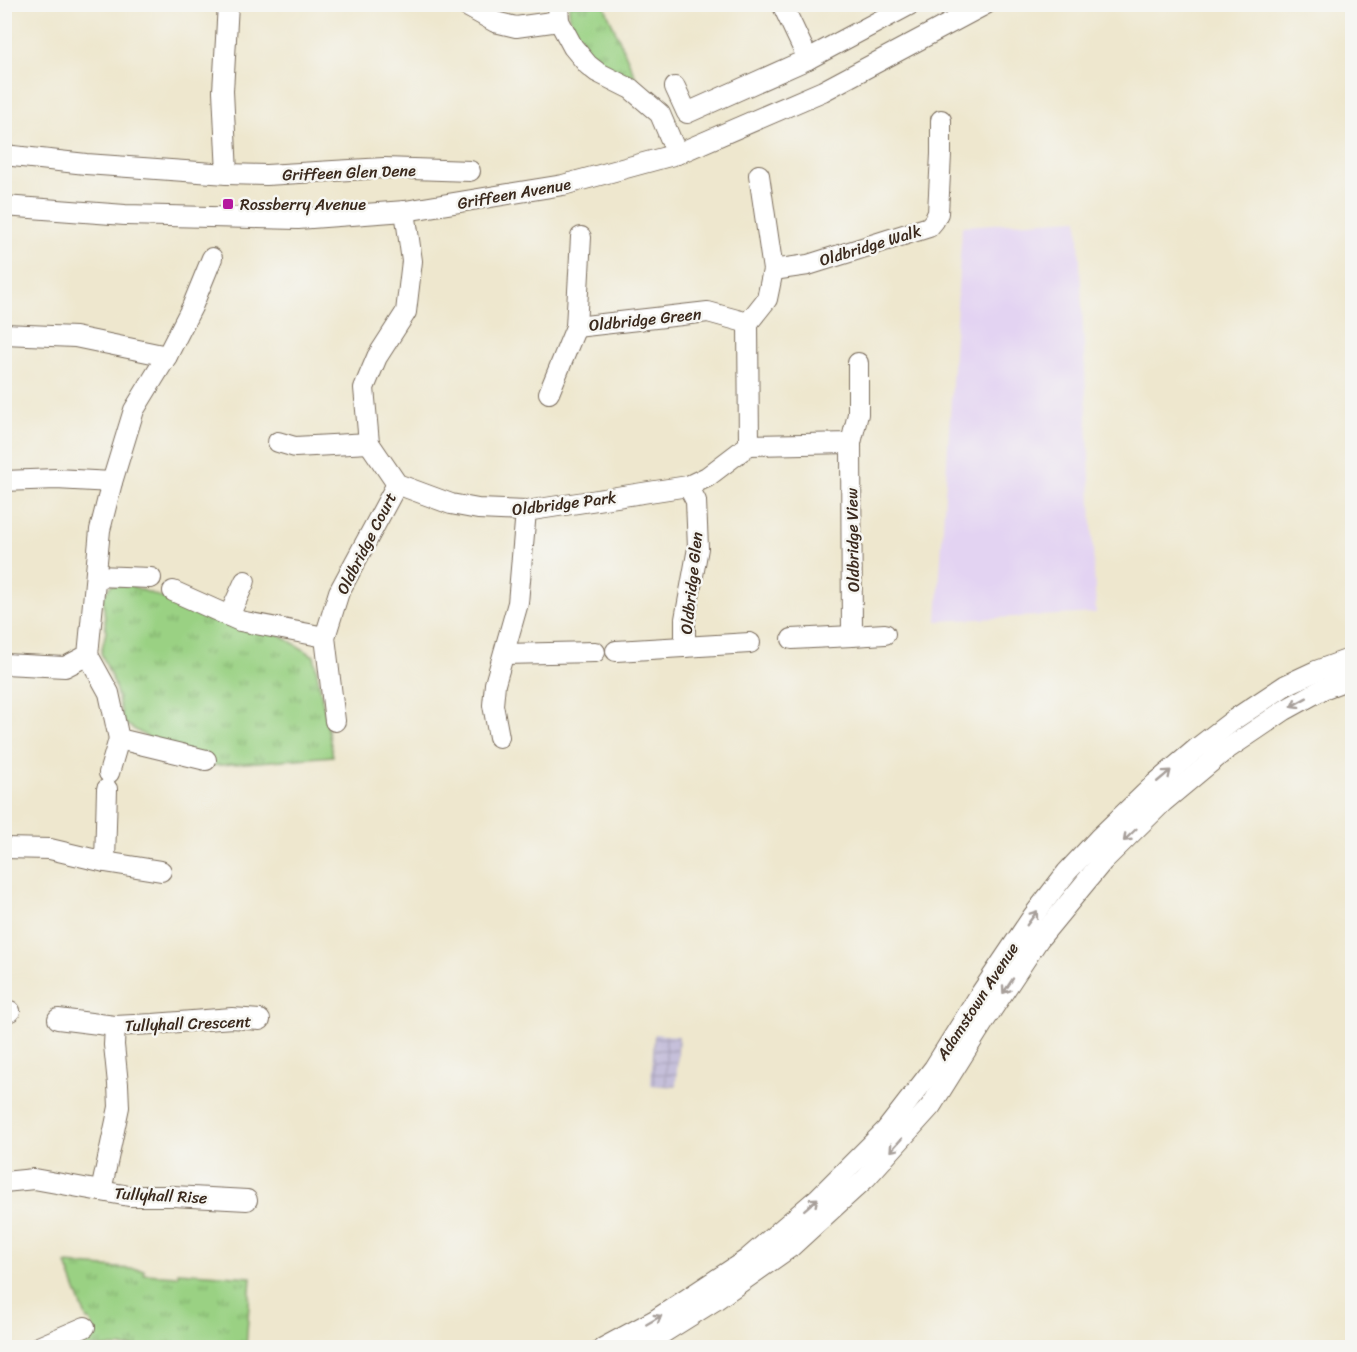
<svg xmlns="http://www.w3.org/2000/svg" width="1357" height="1352" viewBox="0 0 1357 1352" font-family="Sriracha,sans-serif">
	<style>
		.built { fill: #e3d3f2 }
		.industrial { fill: url(#industrial-grid) }
		.grass { fill: url(#grass-tufts); stroke: #6a7e50; stroke-width: 1.5 }
		.lines { fill: none; stroke-linecap: round; stroke-linejoin: round }
		.minor-casing { stroke: #7a6c5c; stroke-width: 22 }
		.minor { stroke: #fff; stroke-width: 20 }
		.oneway { stroke: #a79f9a }
		.poi-dot { fill: #b5179e; stroke: #f6f6f2; stroke-width: 2 }
		.labels { text-anchor: middle; stroke-width: 5; stroke-linejoin: round; paint-order: stroke }
		.street-label { font-size: 16px; fill: #3b2a1e; stroke: #f6f6f2 }
		.poi-label { font-size: 16px; fill: #3b2a1e; stroke: #f6f6f2; text-anchor: start }
	</style>
	<defs>
		<pattern id="industrial-grid" width="8" height="8" patternUnits="userSpaceOnUse" patternTransform="scale(1.5)"><rect width="8" height="8" fill="#c6c0da"/><path d="M0 4h8M4 0v8" fill="none" stroke="#aba5bb"/></pattern>
		<pattern id="grass-tufts" width="24" height="20" patternUnits="userSpaceOnUse" patternTransform="scale(1.5)"><rect width="24" height="20" fill="#9ad183"/><path d="M3 7l-1-3M5 7V3M7 7l1-3M15 17l-1-3M17 17v-4M19 17l1-3" fill="none" stroke="#7faa6b"/></pattern>
	</defs>
	<rect width="100%" height="100%" fill="#f6f6f2"/>
	<filter id="ink" filterUnits="userSpaceOnUse"><feTurbulence type="fractalNoise" baseFrequency=".0167" numOctaves="2"/><feDisplacementMap in="SourceGraphic" scale="12" xChannelSelector="R" yChannelSelector="G"/><feConvolveMatrix kernelMatrix="1 2 1 2 8 2 1 2 1" color-interpolation-filters="sRGB"/></filter>
	<filter id="wash" filterUnits="userSpaceOnUse"><feTurbulence type="fractalNoise" baseFrequency=".008" numOctaves="4" result="noise"/><feDisplacementMap in="SourceGraphic" scale="24" xChannelSelector="R" yChannelSelector="G"/><feGaussianBlur stdDeviation="1.35" result="paint"/><feColorMatrix in="noise" values="0 0 0 0 0 0 0 0 0 0 0 0 0 0 0 0 0 1.4 0 .05"/><feComposite in="paint" operator="in"/></filter>
	<g filter="url(#wash)">
		<rect width="100%" height="100%" fill="#eee7ce"/>
		<path class="built" d="M 1078,219 L 1096,613 L 937,621 L 962,226 Z"/>
		<path class="industrial" d="M 654,1034 L 679,1036 L 676,1087 L 651,1085 Z"/>
		<g class="grass">
			<path d="M 569,5 L 604,5 L 636,78 C 630,76 622,76 617,73 C 594,62 567,32 569,5 Z"/>
			<path d="M 127,584 L 181,605 L 280,635 L 314,656 L 333,756 L 196,767 L 124,723 L 114,683 L 101,653 L 106,632 L 103,597 L 111,585 Z"/>
			<path d="M 66,1264 L 144,1270 L 144,1274 L 178,1276 L 178,1272 L 251,1277 L 246,1347 L 68,1347 L 74,1342 L 95,1333 L 90,1320 L 87,1320 Z"/>
		</g>
	</g>
	<g filter="url(#ink)">
		<g class="lines">
			<g class="minor-casing">
				<g id="minor">
					<path d="M 463,4 L 495,22 L 516,27 L 559,21"/>
					<path d="M 558,4 L 559,21 L 573,47 L 588,65 L 597,72 L 631,89 L 660,114 L 677,154"/>
					<path d="M 782,4 L 808,59"/>
					<path d="M 675,87 L 687,113 L 808,59 L 911,4"/>
					<path d="M 4,155 L 86,164 L 227,174 L 266,175 L 384,168 L 470,171"/>
					<path d="M 227,174 L 223,91 L 228,4"/>
					<path d="M 4,206 L 125,215 L 298,219 L 405,211 L 563,185 L 677,154 L 823,91 L 986,4"/>
					<path d="M 405,211 L 412,261 L 406,312 L 377,357 L 364,388 L 369,443 L 397,484 L 451,504 L 478,509 L 526,511 L 688,486 L 707,477 L 749,445 L 748,323"/>
					<path d="M 773,270 L 808,265 L 929,227 L 934,221 L 938,213 L 941,154 L 941,120"/>
					<path d="M 748,323 L 767,299 L 773,270 L 759,175"/>
					<path d="M 576,327 L 708,312 L 748,323"/>
					<path d="M 4,334 L 75,337 L 167,356"/>
					<path d="M 549,393 L 576,327 L 581,237"/>
					<path d="M 278,442 L 295,447 L 369,443"/>
					<path d="M 851,443 L 852,636 L 885,634"/>
					<path d="M 749,445 L 851,443 L 858,414 L 858,363"/>
					<path d="M 4,481 L 56,479 L 112,482"/>
					<path d="M 96,576 L 151,578"/>
					<path d="M 173,591 L 240,621 L 325,637"/>
					<path d="M 229,616 L 245,581"/>
					<path d="M 792,639 L 852,636"/>
					<path d="M 685,647 L 685,619 L 698,548 L 696,501 L 688,486"/>
					<path d="M 616,651 L 750,643"/>
					<path d="M 504,654 L 595,652"/>
					<path d="M 88,655 L 109,693 L 119,739 L 206,760"/>
					<path d="M 4,664 L 65,667 L 88,655 L 100,530 L 112,482 L 134,410 L 167,356 L 192,307 L 212,258"/>
					<path d="M 335,721 L 325,637 L 339,592 L 397,484"/>
					<path d="M 499,737 L 493,705 L 495,684 L 518,603 L 526,511"/>
					<path d="M 109,773 L 119,739"/>
					<path d="M 4,848 L 50,849 L 105,862 L 161,871"/>
					<path d="M 105,862 L 107,789"/>
					<path d="M 4,1010 L 10,1011"/>
					<path d="M 58,1019 L 115,1026 L 153,1024 L 232,1018 L 260,1020"/>
					<path d="M 4,1182 L 34,1179 L 129,1196 L 173,1196 L 247,1200"/>
					<path d="M 101,1191 L 119,1107 L 118,1084 L 114,1045 L 115,1026"/>
					<path d="M 36,1348 L 85,1327"/>
					<path d="M 603,1348 L 655,1320 L 746,1260 L 818,1198 L 886,1130 L 934,1068 L 979,996 L 1033,916 L 1067,872 L 1098,839 L 1156,783 L 1196,749 L 1235,719 L 1286,685 L 1316,671 L 1352,658"/>
					<path d="M 639,1348 L 714,1301 L 792,1246 L 866,1178 L 931,1106 L 985,1020 L 1039,939 L 1103,861 L 1163,802 L 1223,752 L 1285,710 L 1323,689 L 1352,678"/>
				</g>
			</g>
			<use href="#minor" class="minor"/>
		</g>
		<defs><path id="oneway-shaft" d="M-6 0H5M1.5-3L5.5 0L1.5 3" fill="none" stroke-width="1.6" stroke-linecap="round" stroke-linejoin="round" transform="scale(1.5)"/></defs>
		<g class="oneway">
			<use href="#oneway-shaft" transform="translate(1299 702) rotate(151)"/>
			<use href="#oneway-shaft" transform="translate(1164 776) rotate(-40)"/>
			<use href="#oneway-shaft" transform="translate(1130 835) rotate(136)"/>
			<use href="#oneway-shaft" transform="translate(1032 918) rotate(-54)"/>
			<use href="#oneway-shaft" transform="translate(1008 986) rotate(124)"/>
			<use href="#oneway-shaft" transform="translate(896 1145) rotate(132)"/>
			<use href="#oneway-shaft" transform="translate(811 1204) rotate(-41)"/>
			<use href="#oneway-shaft" transform="translate(654 1320) rotate(-30)"/>
		</g>
	</g>
	<rect class="poi-dot" x="222" y="198" width="12" height="12" rx="3"/>
	<g class="labels">
		<g class="street-label">
			<text transform="translate(349 172) rotate(-2)" y="6">Griffeen Glen Dene</text>
			<text transform="translate(514 193) rotate(-10)" y="6">Griffeen Avenue</text>
			<text transform="translate(870 245) rotate(-17)" y="6">Oldbridge Walk</text>
			<text transform="translate(645 319) rotate(-6)" y="6">Oldbridge Green</text>
			<text transform="translate(564 503) rotate(-7)" y="6">Oldbridge Park</text>
			<text transform="translate(852 540) rotate(-91)" y="6">Oldbridge View</text>
			<text transform="translate(366 543) rotate(-63)" y="6">Oldbridge Court</text>
			<text transform="translate(691 583) rotate(-84)" y="6">Oldbridge Glen</text>
			<text transform="translate(977 1001) rotate(-57)" y="6">Adamstown Avenue</text>
			<text transform="translate(188 1023) rotate(-2)" y="6">Tullyhall Crescent</text>
			<text transform="translate(161 1195) rotate(3)" y="6">Tullyhall Rise</text>
		</g>
		<g class="poi-label">
			<text x="240" y="210">Rossberry Avenue</text>
		</g>
	</g>
	<rect width="1357" height="1352" fill="none" stroke="#f6f6f2" stroke-width="24"/>
</svg>
